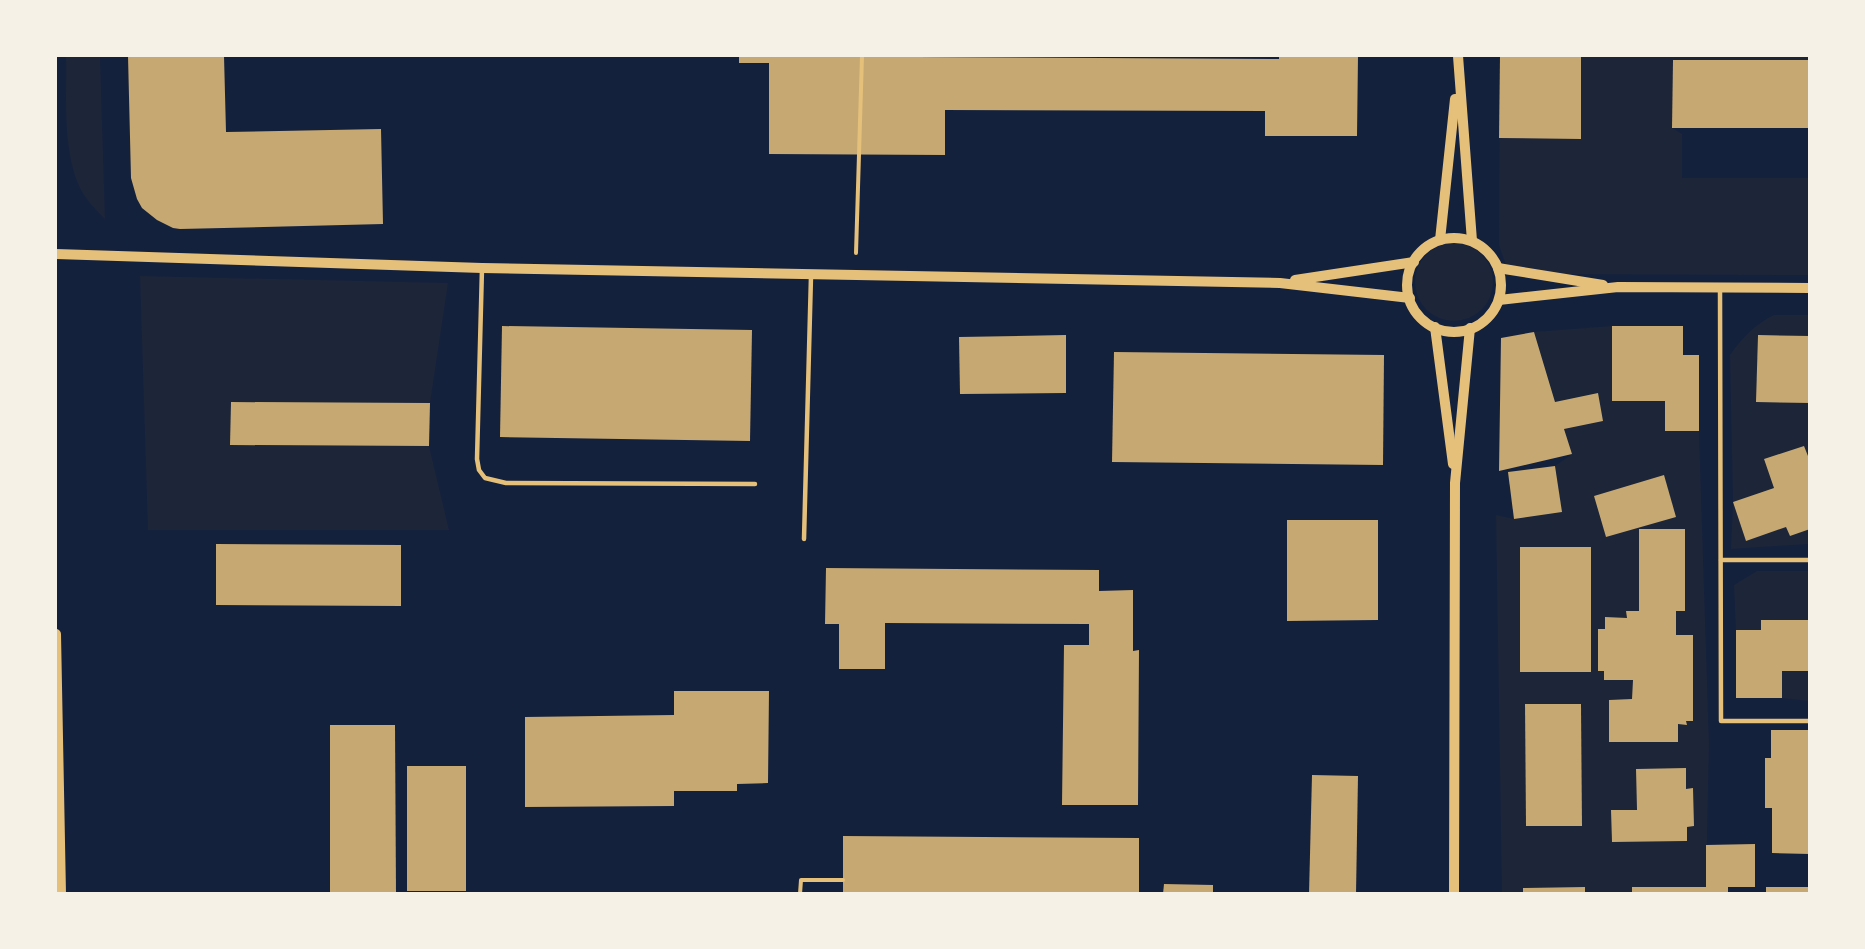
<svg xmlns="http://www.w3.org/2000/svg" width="1865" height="949" viewBox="0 0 1865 949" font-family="Merriweather,serif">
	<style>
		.green { fill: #1d2539; fill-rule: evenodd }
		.building { fill: #c6a872 }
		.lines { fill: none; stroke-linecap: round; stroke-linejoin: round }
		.path { stroke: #e5c07b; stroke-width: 4 }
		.service { stroke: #e5c07b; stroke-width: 4.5 }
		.tertiary { stroke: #e5c07b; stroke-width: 10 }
	</style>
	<rect width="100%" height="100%" fill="#14213d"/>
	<g class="green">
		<path d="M 66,56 L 100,56 L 105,219 C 95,209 85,199 79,186 C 62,146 67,98 66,56 Z"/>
		<path d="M 1500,56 L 1809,56 L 1809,60 L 1673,61 L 1672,128 L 1682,134 L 1682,178 L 1809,178 L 1809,275 L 1509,274 L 1499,245 Z"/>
		<circle cx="1454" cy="282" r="39"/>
		<path d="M 140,276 L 448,283 L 430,403 L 231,402 L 230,445 L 429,446 L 449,530 L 148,530 Z"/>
		<path d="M 1774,315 L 1809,315 L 1809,336 L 1758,336 L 1756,401 L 1809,403 L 1809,461 L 1804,446 L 1764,459 L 1774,488 L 1733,502 L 1786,527 L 1790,536 L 1809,529 L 1809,544 L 1731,549 L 1733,502 L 1730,355 C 1742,338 1755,324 1774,315 Z"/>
		<path d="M 1612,326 L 1612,401 L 1665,401 L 1665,431 L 1699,431 L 1709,744 L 1706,887 L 1632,887 L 1632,894 L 1585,893 L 1585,887 L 1523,888 L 1523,893 L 1502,893 L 1496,515 L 1514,519 L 1561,512 L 1555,466 L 1572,454 L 1564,429 L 1603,421 L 1597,393 L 1555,402 L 1534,332 ZM 1664,475 L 1675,517 L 1606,537 L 1594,496 ZM 1639,529 L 1685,529 L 1685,610 L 1676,611 L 1676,635 L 1693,635 L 1693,720 L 1686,721 L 1686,725 L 1678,724 L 1677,742 L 1609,742 L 1609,700 L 1632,699 L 1633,680 L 1605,680 L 1604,671 L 1598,671 L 1598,629 L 1605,629 L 1605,618 L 1627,618 L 1627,611 L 1639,611 ZM 1591,547 L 1591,672 L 1520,672 L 1520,548 ZM 1525,704 L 1581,704 L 1582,826 L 1526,826 ZM 1686,768 L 1686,789 L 1693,789 L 1694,826 L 1687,827 L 1687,841 L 1612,842 L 1611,811 L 1637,810 L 1636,769 Z"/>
		<path d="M 1757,571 L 1809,571 L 1809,620 L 1761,630 L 1736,630 L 1734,585 Z"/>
		<path d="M 1782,671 L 1809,671 L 1809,701 L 1782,698 Z"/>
	</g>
	<g class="building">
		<path d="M 128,56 L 224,56 L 226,132 L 381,129 L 383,224 L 180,229 L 173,228 L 157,220 L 142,208 L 137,199 L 131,178 Z"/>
		<path d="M 739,56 L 1279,59 L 1279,56 L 1358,56 L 1357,136 L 1265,136 L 1265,111 L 945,110 L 945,155 L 769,154 L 769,63 L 739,63 Z"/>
		<path d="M 1500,56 L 1581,56 L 1581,139 L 1499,138 Z"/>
		<path d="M 1673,60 L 1810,60 L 1810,128 L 1672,128 Z"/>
		<path d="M 502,326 L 752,330 L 750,441 L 500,437 Z"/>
		<path d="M 1612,326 L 1683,326 L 1683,355 L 1699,355 L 1699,431 L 1665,431 L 1665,401 L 1612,401 Z"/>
		<path d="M 1534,332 L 1555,402 L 1598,393 L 1603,421 L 1564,429 L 1572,454 L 1499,471 L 1501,338 Z"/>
		<path d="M 1066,335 L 1066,393 L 960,394 L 959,337 Z"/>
		<path d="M 1758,335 L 1810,336 L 1810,403 L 1756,402 Z"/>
		<path d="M 1114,352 L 1384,355 L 1383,465 L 1112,462 Z"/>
		<path d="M 231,402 L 430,403 L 429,446 L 230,445 Z"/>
		<path d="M 1804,446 L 1810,461 L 1810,529 L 1790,536 L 1786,527 L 1746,541 L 1733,502 L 1774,488 L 1764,459 Z"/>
		<path d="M 1555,466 L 1562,512 L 1514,519 L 1508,472 Z"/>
		<path d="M 1664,475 L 1676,517 L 1606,537 L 1594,496 Z"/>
		<path d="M 1287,520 L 1378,520 L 1378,620 L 1287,621 Z"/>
		<path d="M 1639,529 L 1685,529 L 1685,611 L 1676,611 L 1676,635 L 1693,635 L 1693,721 L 1686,721 L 1687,725 L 1678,724 L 1678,742 L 1609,742 L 1609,700 L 1632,699 L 1633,680 L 1604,680 L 1604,671 L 1598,671 L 1598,629 L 1605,629 L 1605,617 L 1627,618 L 1626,611 L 1639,611 Z"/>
		<path d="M 216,544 L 401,545 L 401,606 L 216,605 Z"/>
		<rect x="1520" y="547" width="71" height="125"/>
		<path d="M 826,568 L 1099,570 L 1099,591 L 1133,590 L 1133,651 L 1139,650 L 1138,805 L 1062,805 L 1064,645 L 1089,645 L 1089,624 L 885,623 L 885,669 L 839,669 L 839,624 L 825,624 Z"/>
		<path d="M 1761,620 L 1810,620 L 1810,671 L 1782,671 L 1782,698 L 1736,698 L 1736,630 L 1761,630 Z"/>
		<path d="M 674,691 L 769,691 L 768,783 L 737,784 L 737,791 L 674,791 L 674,806 L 525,807 L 525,717 L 674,715 Z"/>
		<path d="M 1525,704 L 1581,704 L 1582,826 L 1526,826 Z"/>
		<path d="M 330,725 L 395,725 L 396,894 L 330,894 Z"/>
		<path d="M 1771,730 L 1810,730 L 1810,854 L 1772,853 L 1772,808 L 1765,808 L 1765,758 L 1771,758 Z"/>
		<rect x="407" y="766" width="59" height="125"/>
		<path d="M 1686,768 L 1686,789 L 1693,788 L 1694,826 L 1687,827 L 1687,841 L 1612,842 L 1611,810 L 1637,810 L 1636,769 Z"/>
		<path d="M 1312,775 L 1358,776 L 1356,894 L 1309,894 Z"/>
		<path d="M 843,836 L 1139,838 L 1139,894 L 843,894 Z"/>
		<path d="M 1755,844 L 1755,887 L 1728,887 L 1728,894 L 1632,894 L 1632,887 L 1706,887 L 1706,845 Z"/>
		<path d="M 1164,884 L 1213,885 L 1213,894 L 1163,894 Z"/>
		<path d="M 1585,887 L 1585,894 L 1523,894 L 1523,888 Z"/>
		<rect x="1766" y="887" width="44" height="7"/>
	</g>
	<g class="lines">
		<g class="path">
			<path d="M 856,253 L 862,56"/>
			<path d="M 800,894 L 801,880 L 843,880"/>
		</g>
		<g class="service">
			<path d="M 482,268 L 477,459 L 479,470 L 485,478 L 506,483 L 755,484"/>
			<path d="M 1720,288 L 1721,721 L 1810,721"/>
			<path d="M 804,539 L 811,276"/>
			<path d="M 1721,560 L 1810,560"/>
		</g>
		<g class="tertiary">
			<path d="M 1458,56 L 1472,241"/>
			<circle cx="1454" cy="285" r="47"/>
			<path d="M 1440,240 L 1455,99"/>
			<path d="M 56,254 L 482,268 L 1280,283 L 1410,298"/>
			<path d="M 1498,268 L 1603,285"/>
			<path d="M 1295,280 L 1414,262"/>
			<path d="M 1499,300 L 1618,287 L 1810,288"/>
			<path d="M 1435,327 L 1453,464"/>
			<path d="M 56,634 L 61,894"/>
			<path d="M 1454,894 L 1455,483 L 1470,328"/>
		</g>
	</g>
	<rect width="1865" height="949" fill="none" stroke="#f6f1e7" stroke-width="114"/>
</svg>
